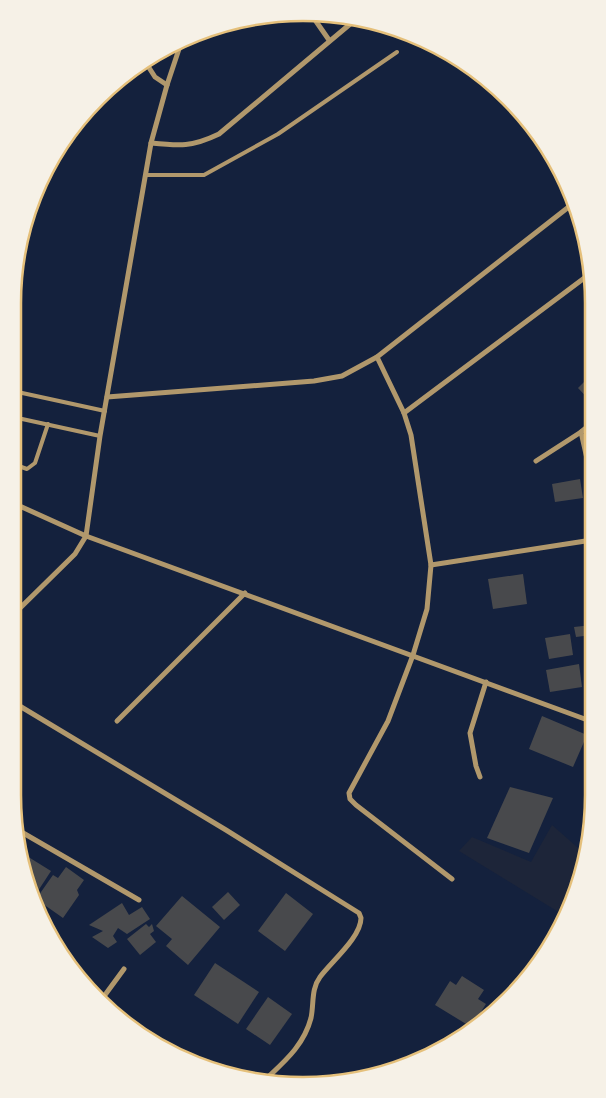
<svg xmlns="http://www.w3.org/2000/svg" width="606" height="1098" viewBox="0 0 606 1098" font-family="'Nunito Sans',sans-serif">
	<style>
		.green { fill: #1d2539 }
		.building { fill: #48494c }
		.lines { fill: none; stroke-linecap: round; stroke-linejoin: round }
		.service { stroke: #b1986c; stroke-width: 4 }
		.minor { stroke: #b1986c; stroke-width: 5 }
		.rim { fill: none; stroke: #e5c07b; stroke-width: 2.5 }
	</style>
	<rect width="100%" height="100%" fill="#14213d"/>
	<path class="green" d="M 552,825 L 585,854 L 578,888 L 565,916 L 459,851 L 472,837 L 531,862 Z"/>
	<g class="building">
		<path d="M 591,375 L 592,403 L 578,388 Z"/>
		<path d="M 580,479 L 583,498 L 555,502 L 552,484 Z"/>
		<path d="M 523,574 L 527,604 L 493,609 L 488,579 Z"/>
		<path d="M 592,625 L 592,635 L 576,637 L 574,627 Z"/>
		<path d="M 570,634 L 573,655 L 549,659 L 545,638 Z"/>
		<path d="M 579,664 L 582,687 L 550,692 L 546,670 Z"/>
		<path d="M 592,690 L 593,708 L 592,708 L 588,692 Z"/>
		<path d="M 542,716 L 587,735 L 573,767 L 529,749 Z"/>
		<path d="M 510,787 L 553,798 L 529,853 L 487,838 Z"/>
		<path d="M 22,853 L 51,871 L 36,894 L 28,888 Z"/>
		<path d="M 66,867 L 84,880 L 77,890 L 79,895 L 63,918 L 36,899 L 53,875 L 58,878 Z"/>
		<path d="M 228,892 L 240,905 L 224,920 L 212,907 Z"/>
		<path d="M 286,893 L 313,914 L 285,951 L 258,931 Z"/>
		<path d="M 182,896 L 220,927 L 188,965 L 166,946 L 172,939 L 156,926 Z"/>
		<path d="M 122,903 L 129,915 L 142,907 L 150,919 L 127,934 L 118,928 L 113,936 L 117,942 L 108,948 L 92,937 L 103,931 L 89,925 Z"/>
		<path d="M 146,924 L 149,927 L 152,924 L 154,931 L 150,934 L 156,942 L 140,955 L 127,939 Z"/>
		<path d="M 215,963 L 259,992 L 238,1024 L 194,995 Z"/>
		<path d="M 462,976 L 484,990 L 478,999 L 486,1004 L 471,1027 L 435,1005 L 450,981 L 456,985 Z"/>
		<path d="M 268,997 L 292,1014 L 270,1045 L 246,1029 Z"/>
	</g>
	<g class="lines">
		<g class="service">
			<path d="M 146,175 L 204,175 L 278,134 L 397,52"/>
			<path d="M 13,391 L 105,411"/>
			<path d="M 13,417 L 100,436"/>
			<path d="M 13,464 L 27,469 L 35,463 L 48,424"/>
		</g>
		<g class="minor">
			<path d="M 313,17 L 329,40"/>
			<path d="M 146,63 L 155,77 L 167,85"/>
			<path d="M 151,143 C 180,146 192,147 219,134 L 355,20"/>
			<path d="M 377,357 L 404,413 L 411,435 L 431,565 L 427,609 L 413,655 L 388,721 L 349,793 L 350,799 L 356,805 L 452,879"/>
			<path d="M 107,397 L 314,381 L 342,376 L 377,357 L 575,202"/>
			<path d="M 404,413 L 591,273"/>
			<path d="M 592,423 L 581,432 L 592,481"/>
			<path d="M 536,461 L 581,432"/>
			<path d="M 13,503 L 86,536 L 593,722"/>
			<path d="M 431,565 L 592,540"/>
			<path d="M 13,615 L 75,554 L 86,536 L 100,436 L 151,143 L 167,85 L 180,46"/>
			<path d="M 13,702 L 226,830 L 359,913 L 361,918 C 361,937 332,961 320,977 C 311,989 314,1004 311,1018 C 304,1045 285,1061 266,1079"/>
			<path d="M 117,721 L 245,593"/>
			<path d="M 480,777 L 476,766 L 470,733 L 486,682"/>
			<path d="M 18,830 L 139,900"/>
			<path d="M 102,999 L 124,969"/>
		</g>
	</g>
	<path d="M0 0H606V1098H0ZM303 21H303A282 282 0 0 1 585 303V795A282 282 0 0 1 303 1077H303A282 282 0 0 1 21 795V303A282 282 0 0 1 303 21Z" fill="#f6f1e7" fill-rule="evenodd"/>
	<path class="rim" d="M303 21H303A282 282 0 0 1 585 303V795A282 282 0 0 1 303 1077H303A282 282 0 0 1 21 795V303A282 282 0 0 1 303 21Z"/>
</svg>
